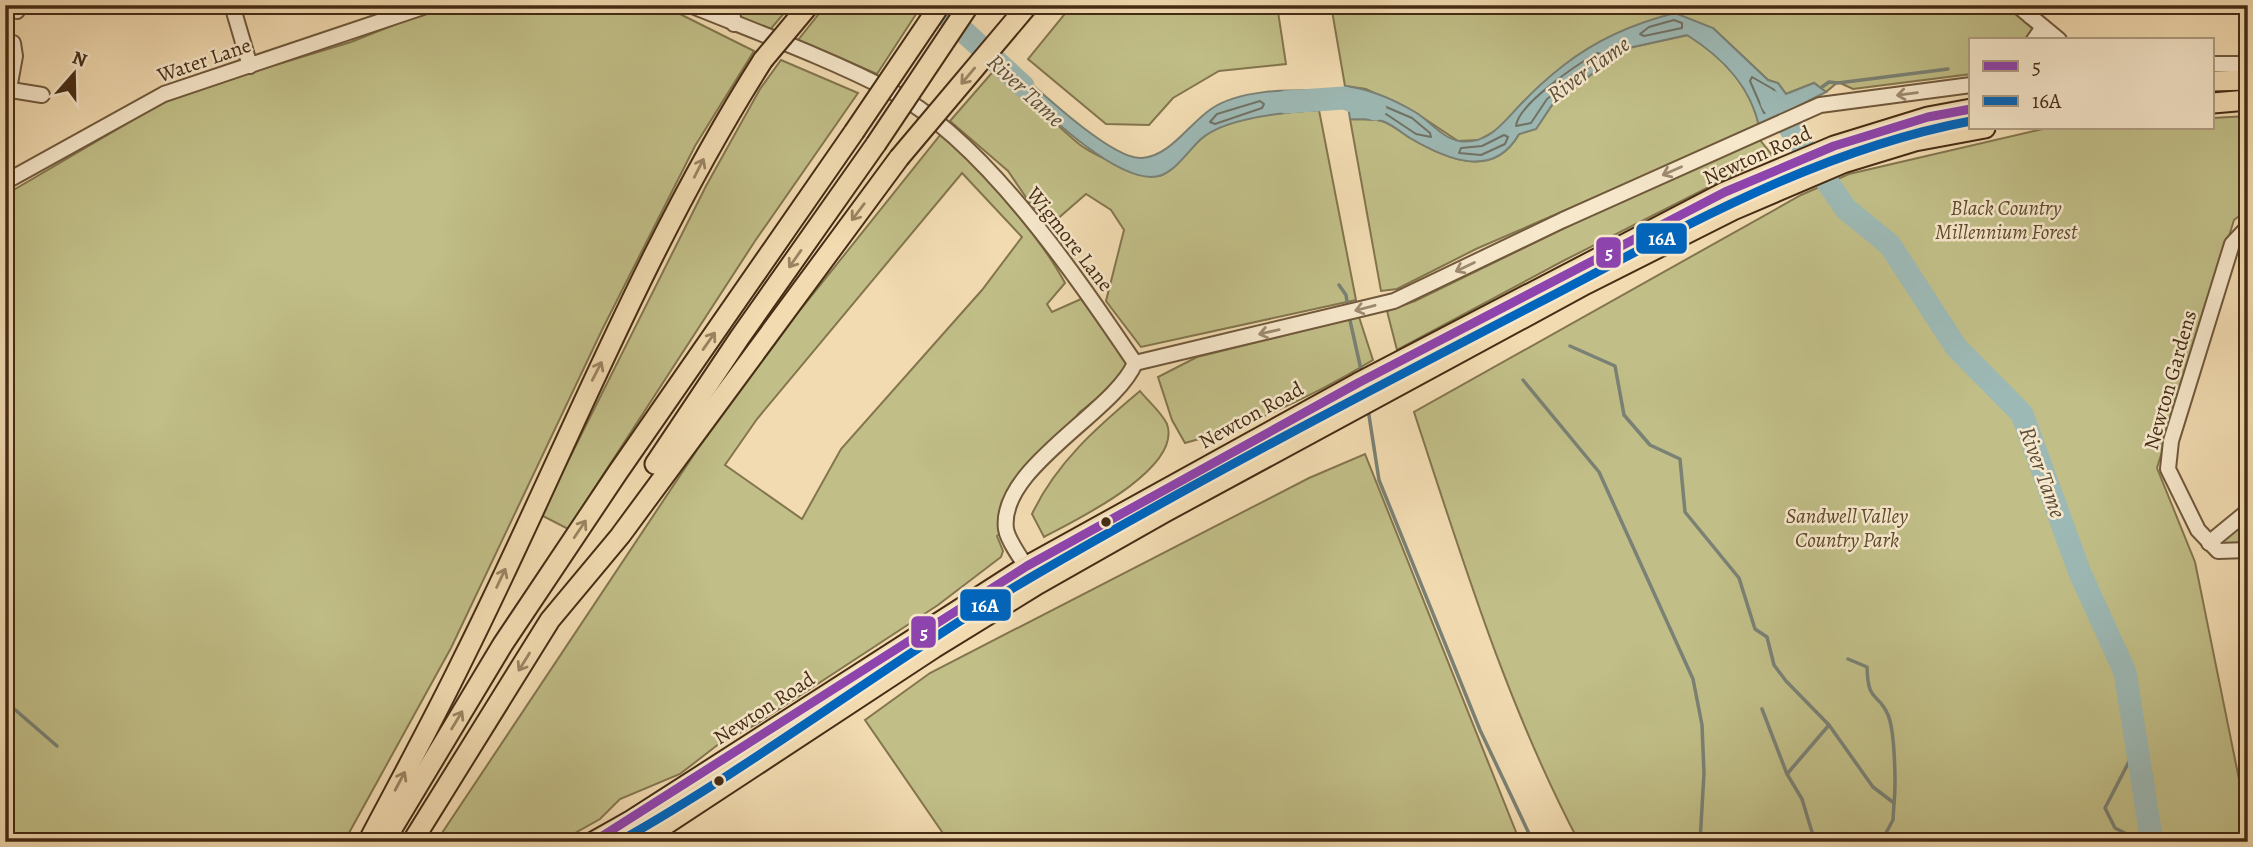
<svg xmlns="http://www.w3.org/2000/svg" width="2253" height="847" viewBox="0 0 2253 847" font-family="Alegreya,serif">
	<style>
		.green { fill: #c1be87; stroke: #83754e; stroke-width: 2; fill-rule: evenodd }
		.water { fill: #9db9b5; stroke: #7a8175; stroke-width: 2 }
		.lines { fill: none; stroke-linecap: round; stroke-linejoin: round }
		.shore { stroke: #717264; stroke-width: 2 }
		.stream { stroke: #7a8175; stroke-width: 3.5 }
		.river { stroke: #9db9b5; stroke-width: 23 }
		.minor-casing { stroke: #70583b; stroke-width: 18 }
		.highway-casing { stroke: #452c14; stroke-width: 23 }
		.minor { stroke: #f7e8cc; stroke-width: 14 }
		.highway { stroke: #f2dbb1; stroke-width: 19 }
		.highway-bridge-casing { stroke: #452c14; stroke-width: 23; stroke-linecap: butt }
		.highway-bridge { stroke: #f2dbb1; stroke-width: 19 }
		.bus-1-casing { stroke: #f7e8cc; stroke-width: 14 }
		.bus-2-casing { stroke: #f7e8cc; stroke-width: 14 }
		.bus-1 { stroke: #8e44ad; stroke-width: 9 }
		.bus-2 { stroke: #0065bd; stroke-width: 9 }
		.oneway { stroke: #9c8462 }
		.oneway2 { stroke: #9e8a70 }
		.bus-dot { fill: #452c14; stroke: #f7e8cc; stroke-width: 2.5 }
		.labels { text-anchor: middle; stroke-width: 5; stroke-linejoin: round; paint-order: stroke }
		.street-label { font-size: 21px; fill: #452c14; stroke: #f7e8cc }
		.park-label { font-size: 21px; font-style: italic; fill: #5e492b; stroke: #f7e8cc }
		.water-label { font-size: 23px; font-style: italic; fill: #5b4f3c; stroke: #f7e8cc }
		.line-badge { stroke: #f7e8cc; stroke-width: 2.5 }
		.badge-label { font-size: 19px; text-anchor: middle; font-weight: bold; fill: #fff }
	</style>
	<rect width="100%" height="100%" fill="#f2dbb1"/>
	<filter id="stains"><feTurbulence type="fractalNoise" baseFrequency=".00286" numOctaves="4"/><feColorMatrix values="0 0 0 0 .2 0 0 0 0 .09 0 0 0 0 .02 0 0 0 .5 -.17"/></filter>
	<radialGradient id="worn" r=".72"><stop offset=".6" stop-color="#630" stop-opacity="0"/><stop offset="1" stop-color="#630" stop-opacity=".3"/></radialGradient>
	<g class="green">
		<path d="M 444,5 L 662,5 L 754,51 L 695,146 L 602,330 L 451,648 L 344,842 L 5,842 L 5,195 L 162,103 L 249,73 L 351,42 Z"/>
		<path d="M 738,5 L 791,5 L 769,31 L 738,16 Z"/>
		<path d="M 826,5 L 922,5 L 877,74 L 798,40 Z"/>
		<path d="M 1072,5 L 1277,5 L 1286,64 L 1219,71 L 1173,98 L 1149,125 L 1106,124 L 1028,59 Z"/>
		<path d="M 1331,5 L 2006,5 L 2034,29 L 2024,40 L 1971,40 L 1971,74 L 1853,89 L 1838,82 L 1826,92 L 1814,83 L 1786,94 L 1778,83 L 1768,80 L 1713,28 L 1609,37 L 1565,65 L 1523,102 L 1501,128 L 1479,140 L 1458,141 L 1416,113 L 1366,89 L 1345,86 Z"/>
		<path d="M 1688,35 C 1722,57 1750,85 1759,126 L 1476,249 L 1397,289 L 1381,291 L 1350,119 C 1360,120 1372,118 1382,121 C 1392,124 1402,133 1410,138 C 1446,159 1493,180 1519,134 L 1536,129 L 1552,105 L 1624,49 Z"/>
		<path d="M 781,60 L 858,93 L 755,241 L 568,529 L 541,515 L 706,186 L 760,89 Z"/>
		<path d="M 997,67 C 1024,93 1050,120 1079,144 C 1092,154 1147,181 1162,175 C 1178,167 1188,150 1201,139 C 1226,116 1287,112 1319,110 L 1356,300 L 1141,347 L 1106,301 L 1124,230 L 1111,210 L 1086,194 L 1047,228 L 1008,171 L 950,121 Z"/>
		<path d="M 2248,116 L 2248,209 L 2234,220 L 2157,468 L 2195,562 L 2241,789 L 2248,795 L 2248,842 L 1579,842 C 1507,706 1462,558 1414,412 L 1801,195 L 1849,174 L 2047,128 L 2213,128 L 2213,118 Z"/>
		<path d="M 941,134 C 981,169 1040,236 1065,283 L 1047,304 L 1052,312 L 1081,299 L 1128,364 L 1121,379 L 1080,412 L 1005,498 L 1000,510 L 1001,533 L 997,536 L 1003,551 L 1001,557 L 938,605 L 755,725 L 720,743 L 680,774 L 620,799 L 600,819 L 559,842 L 436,842 L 697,450 L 797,314 ZM 962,173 L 1022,237 L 982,290 L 841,449 L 802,519 L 725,465 L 757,419 Z"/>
		<path d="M 1760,140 L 1772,155 L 1563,261 L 1397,350 L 1387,311 L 1415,301 L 1643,190 Z"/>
		<path d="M 1359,317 L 1373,360 C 1315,395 1250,426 1185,443 L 1172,420 L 1158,377 L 1197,357 Z"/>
		<path d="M 1140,391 C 1147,400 1162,413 1167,424 C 1183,469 1074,521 1044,537 L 1032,514 C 1056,463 1097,427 1140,391 Z"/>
		<path d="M 1365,454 L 1520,842 L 949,842 L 865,720 L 930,673 L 1309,478 Z"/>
		<path d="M 2248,518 L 2248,546 L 2221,548 L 2218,541 Z"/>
	</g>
	<g class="water">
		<path d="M 1675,13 L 1713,28 L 1768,80 L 1778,83 L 1786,94 L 1814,83 L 1826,92 L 1759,126 C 1750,85 1722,57 1687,35 L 1624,49 L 1552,105 L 1536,129 L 1519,134 C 1493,180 1446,159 1410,138 C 1402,133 1392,124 1382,121 C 1372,118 1360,120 1350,119 L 1345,86 C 1370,89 1393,99 1415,112 C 1429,120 1442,138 1459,141 C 1490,146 1505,119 1524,101 C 1536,88 1550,76 1564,65 C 1596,40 1635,23 1675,13 Z"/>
		<path d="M 1004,59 C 1029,81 1111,161 1142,158 C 1170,156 1189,124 1211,109 C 1239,90 1284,90 1316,90 L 1319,110 C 1287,112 1225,117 1201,139 C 1189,150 1178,168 1162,175 C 1120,192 1026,94 997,67 Z"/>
	</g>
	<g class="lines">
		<g class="shore">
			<path d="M 1674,20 L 1682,23 L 1682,28 L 1644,36 L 1640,34 L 1649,27 Z"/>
			<path d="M 1597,53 L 1601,54 L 1601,58 L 1547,99 L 1531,123 L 1516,126 C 1518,104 1578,64 1597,53 Z"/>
			<path d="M 1752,77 L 1773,89 L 1784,101 L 1784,105 L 1764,113 L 1750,81 Z"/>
			<path d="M 1358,95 L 1412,118 L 1430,133 L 1431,137 L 1416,134 L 1386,114 L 1357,112 L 1354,98 Z"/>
			<path d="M 1260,101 L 1264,104 L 1262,108 L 1215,124 L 1210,122 L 1217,114 Z"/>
			<path d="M 1504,135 L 1508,137 L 1505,144 L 1481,155 L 1459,153 L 1461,148 L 1482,146 Z"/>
		</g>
		<g class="stream">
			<path d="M 1822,87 L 1829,82 L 1838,83 L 1948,69"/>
			<path d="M 1339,285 L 1346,295 L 1348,308"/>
			<path d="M 1349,316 L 1362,374"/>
			<path d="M 1570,346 L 1615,366 L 1624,415 L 1650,445 L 1680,459 L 1685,512 L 1739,578 L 1755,629 L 1767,637 L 1774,665 L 1786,681 L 1829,725 L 1873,787 L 1894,803 L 1893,820 L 1881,842"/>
			<path d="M 1523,380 L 1599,472 L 1693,679 L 1702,725 L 1704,773 L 1700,842"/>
			<path d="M 1368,409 L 1379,480 L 1480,730 L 1533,842"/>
			<path d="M 1848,659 L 1867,667 C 1868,705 1878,691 1888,715 C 1895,731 1896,785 1894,803"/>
			<path d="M 5,701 L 57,746"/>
			<path d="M 1762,709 L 1787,774 L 1802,799 L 1815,842"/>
			<path d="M 2136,748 L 2105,808 L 2115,828 L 2142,842"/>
			<path d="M 1787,774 L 1829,725"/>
		</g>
		<g class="river">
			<path d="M 935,5 L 1023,86"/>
			<path d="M 1286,102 L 1344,98 L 1375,109"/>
			<path d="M 1772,102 L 1846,209 L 1890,245 L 1956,347 L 2022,414 L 2080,573 L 2125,672 L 2152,842"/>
		</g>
		<g class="minor-casing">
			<g id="minor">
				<path d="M 16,5 L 17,11"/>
				<path d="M 232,5 L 250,66"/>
				<path d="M 690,5 C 756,32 828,58 891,91 C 985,141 1076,276 1135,363 C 1115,412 998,468 1006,529 C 1008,543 1030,571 1038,584"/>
				<path d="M 731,5 L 734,24"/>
				<path d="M 2017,5 L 2059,40"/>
				<path d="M 2030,16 L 2039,5"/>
				<path d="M 2034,40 L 2043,27"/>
				<path d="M 2213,64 L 2248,64"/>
				<path d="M 5,89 L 42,95"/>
				<path d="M 9,89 L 15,56 L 13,43"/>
				<path d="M 5,182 L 164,94 L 429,5"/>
				<path d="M 2248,227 L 2232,244 L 2171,441 L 2168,469 L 2198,530 L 2218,551 L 2248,550"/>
				<path d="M 1135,363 L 1394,301 L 1563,220 L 1820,105 L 1971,85"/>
				<path d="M 2209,543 L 2248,511"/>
			</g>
		</g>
		<g class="highway-casing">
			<g id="highway">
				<path d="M 2213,81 L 2248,80"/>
				<path d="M 2213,103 L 2248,100"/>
				<path d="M 655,464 L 740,337 L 876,144"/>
				<path d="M 368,842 C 400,781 433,721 463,659 C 563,459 643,248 763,60"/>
				<path d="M 384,842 L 503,644 L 618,472 L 854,132"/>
				<path d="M 412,842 L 550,620 L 620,536 L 899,158"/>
				<path d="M 593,842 L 632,820 L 1027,566 L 1358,383 L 1725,192 L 1834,146 L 1928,117 L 1971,109"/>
				<path d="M 639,842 L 934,648 L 1038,584 L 1165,512 L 1586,284 L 1733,210 L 1843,163 L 1915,141 L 1985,128"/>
			</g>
		</g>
		<use href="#minor" class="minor"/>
		<use href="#highway" class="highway"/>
		<g class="highway-bridge-casing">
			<g id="highway-bridge">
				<path d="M 763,60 L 809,5"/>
				<path d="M 854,132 L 940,5"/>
				<path d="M 876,144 L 969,5"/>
				<path d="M 899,158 L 1028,5"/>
			</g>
		</g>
		<use href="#highway-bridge" class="highway-bridge"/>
		<g class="bus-1-casing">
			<path id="bus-1" d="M 593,842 L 1027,566 L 1358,383 L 1725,192 L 1834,146 L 1928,117 L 1971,109"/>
		</g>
		<g class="bus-2-casing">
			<path id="bus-2" d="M 618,842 C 762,761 893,658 1035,575 C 1200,479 1369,391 1538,303 C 1677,231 1815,150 1971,121"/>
		</g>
		<use href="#bus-1" class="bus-1"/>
		<use href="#bus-2" class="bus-2"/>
	</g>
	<defs><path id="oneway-shaft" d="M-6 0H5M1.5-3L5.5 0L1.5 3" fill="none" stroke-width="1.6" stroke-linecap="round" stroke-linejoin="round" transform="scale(1.75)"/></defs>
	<g class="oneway">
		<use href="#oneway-shaft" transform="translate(968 76) rotate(130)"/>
		<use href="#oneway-shaft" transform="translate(699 168) rotate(-63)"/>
		<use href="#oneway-shaft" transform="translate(858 212) rotate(127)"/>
		<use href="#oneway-shaft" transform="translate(795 259) rotate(125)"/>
		<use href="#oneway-shaft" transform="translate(709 341) rotate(-55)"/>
		<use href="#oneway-shaft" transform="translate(597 371) rotate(-63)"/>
		<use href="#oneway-shaft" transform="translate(580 529) rotate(-56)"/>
		<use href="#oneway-shaft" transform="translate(501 578) rotate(-65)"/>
		<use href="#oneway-shaft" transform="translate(524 662) rotate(122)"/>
		<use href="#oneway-shaft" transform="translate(457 720) rotate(-59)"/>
		<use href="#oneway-shaft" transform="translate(400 781) rotate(-62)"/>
	</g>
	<g class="oneway2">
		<use href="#oneway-shaft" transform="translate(1907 94) rotate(173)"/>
		<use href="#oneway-shaft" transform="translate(1672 171) rotate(156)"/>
		<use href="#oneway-shaft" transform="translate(1465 267) rotate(154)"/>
		<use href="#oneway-shaft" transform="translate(1365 308) rotate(165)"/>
		<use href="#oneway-shaft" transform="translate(1269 332) rotate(167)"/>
	</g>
	<g class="bus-dot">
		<circle cx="1106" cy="522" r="6"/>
		<circle cx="719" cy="781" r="6"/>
	</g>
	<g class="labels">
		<g class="street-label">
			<text transform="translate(204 60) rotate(-19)" y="7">Water Lane</text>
			<text transform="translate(1757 155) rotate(-24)" y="7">Newton Road</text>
			<text transform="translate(1070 239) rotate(52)" y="7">Wigmore Lane</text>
			<text transform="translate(2170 380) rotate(-74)" y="7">Newton Gardens</text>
			<text transform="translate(1251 415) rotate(-29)" y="7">Newton Road</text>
			<text transform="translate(764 708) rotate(-33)" y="7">Newton Road</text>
		</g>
		<g class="park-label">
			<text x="2006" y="215">Black Country<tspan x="2006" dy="24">Millennium Forest</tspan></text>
			<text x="1847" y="523">Sandwell Valley<tspan x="1847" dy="24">Country Park</tspan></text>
		</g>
		<g class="water-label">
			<text transform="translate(1588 69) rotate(-36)" y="8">River Tame</text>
			<text transform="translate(1026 90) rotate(43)" y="8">River Tame</text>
			<text transform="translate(2043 472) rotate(70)" y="8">River Tame</text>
		</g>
	</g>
	<g class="line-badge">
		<rect x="1635" y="222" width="53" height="33" rx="7" fill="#0065bd"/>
		<rect x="1595" y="236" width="27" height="33" rx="7" fill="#8e44ad"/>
		<rect x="959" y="588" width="53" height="34" rx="7" fill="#0065bd"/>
		<rect x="910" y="615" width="27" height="34" rx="7" fill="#8e44ad"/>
	</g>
	<g class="badge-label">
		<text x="1662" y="245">16A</text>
		<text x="1609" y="259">5</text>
		<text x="985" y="612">16A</text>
		<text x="924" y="639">5</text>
	</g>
	<rect width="2253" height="847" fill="none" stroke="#f2dbb1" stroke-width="28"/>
	<rect x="7" y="7" width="2239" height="833" fill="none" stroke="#452c14" stroke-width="3.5"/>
	<rect x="14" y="14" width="2225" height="819" fill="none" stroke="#452c14" stroke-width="2"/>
	<rect x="1969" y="38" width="245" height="91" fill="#f7e8cc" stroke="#b09d82" stroke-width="2"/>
	<rect x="1983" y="61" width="35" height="10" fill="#8e44ad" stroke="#b09d82" stroke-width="2"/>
	<text x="2032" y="74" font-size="21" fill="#452c14">5</text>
	<rect x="1983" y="96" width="35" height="10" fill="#0065bd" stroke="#b09d82" stroke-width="2"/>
	<text x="2032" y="108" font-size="21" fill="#452c14">16A</text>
	<g transform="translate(74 74) rotate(20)" stroke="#f7e8cc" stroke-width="5" paint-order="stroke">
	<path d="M0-5L12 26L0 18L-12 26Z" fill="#452c14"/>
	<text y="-10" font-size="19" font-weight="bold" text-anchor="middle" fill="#452c14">N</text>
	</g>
	<rect width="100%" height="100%" filter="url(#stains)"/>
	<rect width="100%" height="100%" fill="url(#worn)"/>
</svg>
